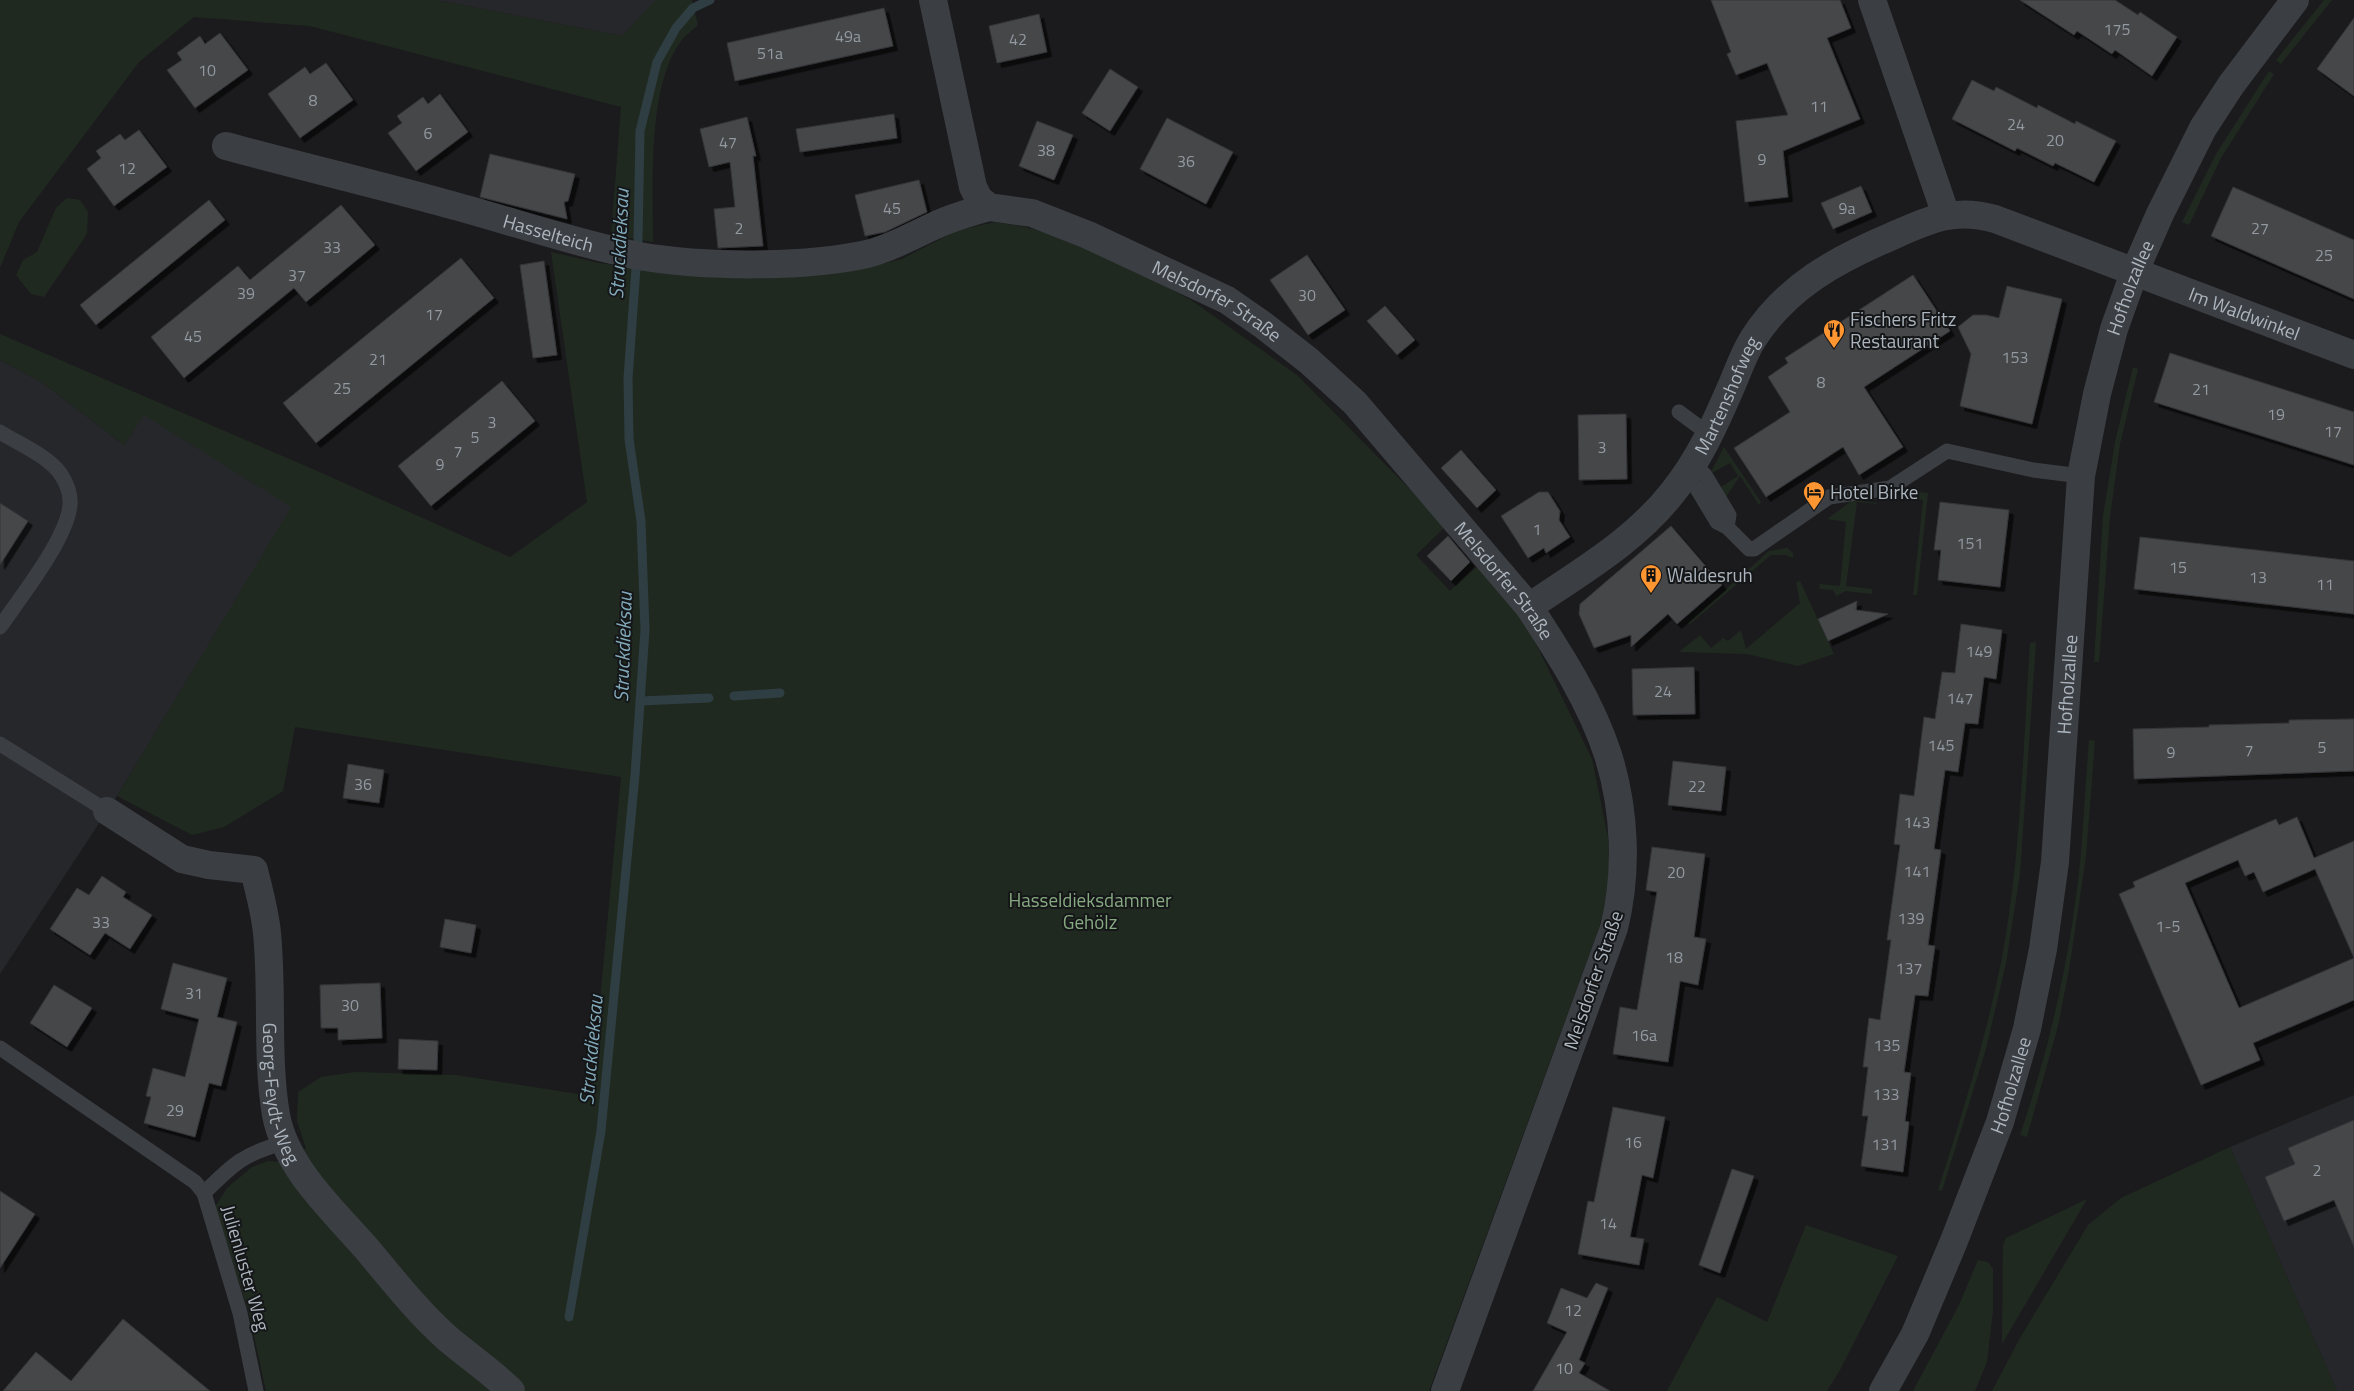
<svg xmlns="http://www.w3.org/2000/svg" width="2354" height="1391" viewBox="0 0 2354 1391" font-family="'Titillium Web',sans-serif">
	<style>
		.built { fill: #26272a }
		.green { fill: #202920 }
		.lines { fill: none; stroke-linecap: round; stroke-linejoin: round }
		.stream { stroke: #2f3e43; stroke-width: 9 }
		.building { fill: #45464a; stroke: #343539; fill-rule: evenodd; filter: url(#shadow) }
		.service { stroke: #3b3e43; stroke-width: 15 }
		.minor { stroke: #3b3e43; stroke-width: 28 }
		.tertiary { stroke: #3b3e43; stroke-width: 28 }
		.labels { text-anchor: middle; stroke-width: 4; stroke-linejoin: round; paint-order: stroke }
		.number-label { font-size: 16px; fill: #9299a1 }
		.street-label { font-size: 19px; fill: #acb5be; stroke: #151618 }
		.poi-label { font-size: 19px; fill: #acb5be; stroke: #151618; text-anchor: start }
		.park-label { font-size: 19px; fill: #87aa82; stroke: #151618 }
		.water-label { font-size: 20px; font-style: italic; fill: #82aaba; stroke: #151618 }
	</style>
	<defs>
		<filter id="shadow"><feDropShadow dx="4.5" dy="4.5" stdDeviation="0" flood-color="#0009"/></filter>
	</defs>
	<rect width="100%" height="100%" fill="#1b1b1d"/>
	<g class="built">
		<path d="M 436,0 L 658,0 L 622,36 Z"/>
		<path d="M 0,360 L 43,383 L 124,445 L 144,414 L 292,507 L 117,796 L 0,974 Z"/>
		<path d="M 2354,1095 L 2354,1391 L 2337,1391 L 2230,1147 Z"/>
	</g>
	<g class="green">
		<path d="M 0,0 L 436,0 L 622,36 L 656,0 L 692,0 L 698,25 C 693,30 685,35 681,41 C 647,87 653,186 653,242 L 611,235 L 621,107 L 310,26 L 194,17 L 139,62 L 19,222 L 0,268 Z"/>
		<path d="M 2324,0 L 2332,0 L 2281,64 L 2276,60 Z"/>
		<path d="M 2269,71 L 2274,74 L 2221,158 L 2189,225 L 2182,222 L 2216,154 Z"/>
		<path d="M 67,198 L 80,200 L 88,212 L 87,234 L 44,297 L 31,294 L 16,275 L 23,260 L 37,252 L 56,208 Z"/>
		<path d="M 995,222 L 1025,227 L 1086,244 L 1191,300 L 1297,375 L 1446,526 L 1416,555 L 1450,591 L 1481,563 L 1520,611 L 1592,759 L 1608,837 L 1610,882 L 1599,928 L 1429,1391 L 266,1391 L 249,1313 L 215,1207 L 227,1188 L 252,1167 L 268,1161 L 283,1162 L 306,1148 L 297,1121 L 298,1092 L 321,1077 L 355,1072 L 456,1075 L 591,1096 L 621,777 L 295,727 L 283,791 L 224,827 L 192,835 L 117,796 L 291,507 L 144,415 L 124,445 L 43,383 L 0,360 L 0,334 L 315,470 L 510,557 L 587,502 L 551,252 L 599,263 L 660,271 L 805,276 L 857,270 L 902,259 L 956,231 Z"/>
		<path d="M 2133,367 L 2138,369 L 2120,444 L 2110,517 L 2099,662 L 2094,662 L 2103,516 L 2115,442 Z"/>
		<path d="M 1724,447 L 1761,502 L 1759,505 L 1740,476 L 1726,497 L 1721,487 L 1738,476 L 1730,463 L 1710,474 Z"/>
		<path d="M 1906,491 L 1928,493 L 1917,595 L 1913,595 L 1923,500 L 1903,497 Z"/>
		<path d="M 1853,500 L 1877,503 L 1877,504 L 1857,502 L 1846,586 L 1872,589 L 1872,594 L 1846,591 L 1836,596 L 1833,590 L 1820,589 L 1819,584 L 1840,586 L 1846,522 L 1827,519 Z"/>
		<path d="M 1787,548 L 1793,553 L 1793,558 L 1786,555 L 1771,555 L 1690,624 L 1688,623 L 1769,551 Z"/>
		<path d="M 1800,581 L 1834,654 L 1798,666 L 1747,654 L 1679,652 L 1700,635 L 1711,648 L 1723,638 L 1728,641 L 1741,630 L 1746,649 L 1800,603 L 1796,582 Z"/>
		<path d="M 2036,642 L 2020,874 L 2006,963 L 1986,1049 L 1942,1191 L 1938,1190 C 1962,1115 1985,1041 2001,963 C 2021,858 2023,750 2030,643 Z"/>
		<path d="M 2089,740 L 2095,741 L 2086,856 L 2069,970 L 2058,1026 L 2027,1137 L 2020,1135 C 2051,1044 2072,949 2081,853 C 2084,815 2086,777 2089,740 Z"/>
		<path d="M 2230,1147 L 2337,1391 L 1992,1391 L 2020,1338 L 2088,1225 L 2121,1198 Z"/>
		<path d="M 2087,1199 L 2002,1344 L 2003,1245 L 2006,1238 Z"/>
		<path d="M 1806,1225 L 1898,1256 L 1840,1370 L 1827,1391 L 1667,1391 L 1717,1297 L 1767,1322 Z"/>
		<path d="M 1978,1260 L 1988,1262 L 1993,1269 L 1993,1311 L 1987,1362 L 1975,1391 L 1913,1391 L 1959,1305 Z"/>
	</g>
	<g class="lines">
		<g class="stream">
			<path d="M 734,696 L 780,693"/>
			<path d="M 640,701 L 709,698"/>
			<path d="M 569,1317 L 601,1131 L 635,775 L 645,630 L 641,521 L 629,439 L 628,378 L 638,241 L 640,131 L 657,62 L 676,28 L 693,8 L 710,0"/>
		</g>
	</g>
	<g class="building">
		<path d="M 1711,0 L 1840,0 L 1851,28 L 1827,38 L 1860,119 L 1783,151 L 1788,197 L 1745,202 L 1736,121 L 1788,115 L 1767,63 L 1736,75 L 1727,54 L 1731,52 Z"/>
		<path d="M 2020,0 L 2115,0 L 2138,15 L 2140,12 L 2177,37 L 2152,76 L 2115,50 L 2112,54 L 2077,31 L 2074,35 Z"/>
		<path d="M 884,8 L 893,46 L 735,81 L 727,43 Z"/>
		<path d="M 1039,14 L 1047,52 L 997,63 L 989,26 Z"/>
		<path d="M 2354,18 L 2354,96 L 2317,69 Z"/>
		<path d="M 220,33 L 248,70 L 195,108 L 167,70 L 182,60 L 177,53 L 200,36 L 205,44 Z"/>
		<path d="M 326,63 L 353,100 L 300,138 L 268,94 L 305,67 L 310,74 Z"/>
		<path d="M 1110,69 L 1138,87 L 1110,131 L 1082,113 Z"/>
		<path d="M 1972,80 L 1994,91 L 1996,87 L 2037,108 L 2038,105 L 2075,124 L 2076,121 L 2116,141 L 2094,182 L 2055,163 L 2053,166 L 2017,148 L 2015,151 L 1952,119 Z"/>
		<path d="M 440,94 L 468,132 L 416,171 L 388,133 L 402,123 L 397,116 L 423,97 L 428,104 Z"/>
		<path d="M 894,114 L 897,138 L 800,152 L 796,129 Z"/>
		<path d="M 747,117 L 756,156 L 753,156 L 763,246 L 718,248 L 714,209 L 735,207 L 730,162 L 709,167 L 700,129 Z"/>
		<path d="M 1167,118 L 1233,152 L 1206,204 L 1140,169 Z"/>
		<path d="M 1037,121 L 1073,135 L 1054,180 L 1019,166 Z"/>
		<path d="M 139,130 L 167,167 L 114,206 L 87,169 L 101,158 L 96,151 L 120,134 L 125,140 Z"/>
		<path d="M 490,154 L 575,174 L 568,201 L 564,202 L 567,219 L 480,197 Z"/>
		<path d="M 919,180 L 927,212 L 885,232 L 865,236 L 855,195 Z"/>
		<path d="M 1861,186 L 1872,212 L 1833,229 L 1821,203 Z"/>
		<path d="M 2233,187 L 2354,240 L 2354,299 L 2211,236 Z"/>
		<path d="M 209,200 L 225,220 L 96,325 L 80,305 Z"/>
		<path d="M 341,205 L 375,245 L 306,302 L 294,288 L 184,378 L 151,337 L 238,266 L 250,280 Z"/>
		<path d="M 1307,255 L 1345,310 L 1308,335 L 1270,280 Z"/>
		<path d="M 461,258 L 494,298 L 316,443 L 283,403 Z"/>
		<path d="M 544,261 L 557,355 L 533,358 L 520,265 Z"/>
		<path d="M 1913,275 L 1950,331 L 1864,387 L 1903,447 L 1859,475 L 1843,447 L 1766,497 L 1734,448 L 1790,412 L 1768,377 L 1788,363 L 1785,358 Z"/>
		<path d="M 2007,286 L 2062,299 L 2032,424 L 1960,406 L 1971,354 L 1958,327 L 1973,315 L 1986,315 L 1999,318 Z"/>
		<path d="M 1385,306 L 1415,340 L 1397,355 L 1367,321 Z"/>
		<path d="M 2170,353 L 2354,412 L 2354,465 L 2154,402 Z"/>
		<path d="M 502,381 L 535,421 L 431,506 L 398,466 Z"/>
		<path d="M 1626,414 L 1627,479 L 1579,480 L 1578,415 Z"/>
		<path d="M 1461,450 L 1496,490 L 1477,508 L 1441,468 Z"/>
		<path d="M 1539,492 L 1548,492 L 1560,511 L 1559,520 L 1570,537 L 1546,553 L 1544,548 L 1528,558 L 1501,516 Z"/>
		<path d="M 1940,502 L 2009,510 L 2000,587 L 1938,580 L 1941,550 L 1934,550 Z"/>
		<path d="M 0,503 L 28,521 L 0,565 Z"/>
		<path d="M 1671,526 L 1722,585 L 1677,624 L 1668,614 L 1631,647 L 1631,635 L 1594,648 L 1579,614 L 1580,604 Z"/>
		<path d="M 1448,536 L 1470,562 L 1451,581 L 1427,556 Z"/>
		<path d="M 2140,537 L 2354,561 L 2354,614 L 2134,589 Z"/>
		<path d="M 1857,601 L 1856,610 L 1888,614 L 1828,641 L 1818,619 Z"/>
		<path d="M 1961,624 L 2002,630 L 1996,679 L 1984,677 L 1978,724 L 1965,723 L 1958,772 L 1945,770 L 1934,849 L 1941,850 L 1928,945 L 1935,946 L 1928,996 L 1915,995 L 1904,1072 L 1911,1073 L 1905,1121 L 1909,1122 L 1903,1172 L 1861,1166 L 1868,1116 L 1862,1116 L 1868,1067 L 1863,1067 L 1869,1018 L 1880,1020 L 1891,940 L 1887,940 L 1900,845 L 1894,844 L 1900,794 L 1914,796 L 1924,717 L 1935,719 L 1942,672 L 1955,673 Z"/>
		<path d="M 1694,667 L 1695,714 L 1633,715 L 1632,669 Z"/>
		<path d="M 2354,719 L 2354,771 L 2134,779 L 2133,729 L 2209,727 L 2209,725 L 2289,723 L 2289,720 Z"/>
		<path d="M 1673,761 L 1726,767 L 1721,811 L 1668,805 Z"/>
		<path d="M 348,764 L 384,770 L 379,803 L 343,798 Z"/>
		<path d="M 2297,817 L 2314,858 L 2354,841 L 2354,1000 L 2253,1043 L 2260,1060 L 2201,1085 L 2119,894 L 2135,887 L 2133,882 L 2239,835 L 2276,819 L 2279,825 ZM 2238,860 L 2245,876 L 2254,872 L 2263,892 L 2315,869 L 2354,958 L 2239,1008 L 2185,883 Z"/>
		<path d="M 1652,847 L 1705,854 L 1694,937 L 1706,939 L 1698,985 L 1680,981 L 1668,1062 L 1613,1054 L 1620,1007 L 1637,1010 L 1657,892 L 1646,890 Z"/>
		<path d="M 102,876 L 126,892 L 123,897 L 152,915 L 130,949 L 105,933 L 90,955 L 50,929 L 77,888 L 89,895 Z"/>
		<path d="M 445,919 L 476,925 L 471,953 L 440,947 Z"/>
		<path d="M 173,963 L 227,978 L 217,1017 L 237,1022 L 221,1086 L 209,1083 L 195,1137 L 144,1123 L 151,1097 L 146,1096 L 153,1068 L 185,1077 L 199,1019 L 161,1009 Z"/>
		<path d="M 380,983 L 382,1038 L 338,1040 L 338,1028 L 321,1028 L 320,985 Z"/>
		<path d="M 54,985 L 92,1008 L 67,1047 L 30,1023 Z"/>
		<path d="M 399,1039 L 438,1041 L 437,1070 L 398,1069 Z"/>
		<path d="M 1613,1107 L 1665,1117 L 1653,1178 L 1642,1175 L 1630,1237 L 1644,1239 L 1639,1265 L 1578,1254 L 1588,1201 L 1594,1202 Z"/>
		<path d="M 2354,1120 L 2354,1247 L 2334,1200 L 2284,1221 L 2265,1177 L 2295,1164 L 2288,1148 Z"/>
		<path d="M 1732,1169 L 1754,1176 L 1720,1273 L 1699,1265 Z"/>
		<path d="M 0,1191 L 35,1214 L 0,1268 Z"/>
		<path d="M 1596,1283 L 1608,1288 L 1579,1360 L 1585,1363 L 1579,1373 L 1610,1391 L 1533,1391 L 1567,1332 L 1547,1323 L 1561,1288 L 1587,1298 Z"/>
		<path d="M 123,1319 L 210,1391 L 3,1391 L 36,1352 L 71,1381 Z"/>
	</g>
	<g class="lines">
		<g class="service">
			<path d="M 1679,412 L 1710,435"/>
			<path d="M 0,432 C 19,444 46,455 60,473 C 66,482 71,494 70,505 C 67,539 20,598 0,627"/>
			<path d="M 1694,464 L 1705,475 L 1729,515 L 1727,527"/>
			<path d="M 1685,478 L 1696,487 L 1717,522 L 1727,527 L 1749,549 L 1754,549 L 1829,497 L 1890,488 L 1947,451 L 2033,470 L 2081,476"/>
			<path d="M 0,744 L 107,811"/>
			<path d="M 0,1048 L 195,1182 L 204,1193"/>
			<path d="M 256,1391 L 240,1313 L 204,1193 C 232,1165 244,1153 284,1143"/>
		</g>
		<g class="minor">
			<path id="s1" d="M 933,0 L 973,187 L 979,199 L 989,207 L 1032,213 L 1088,235 L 1227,300 L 1263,325 L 1309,361 L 1355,403 L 1529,607 C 1559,653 1591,702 1608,755 C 1625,809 1628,872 1614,928 L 1445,1391"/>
			<path d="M 1872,0 L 1946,215"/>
			<path id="s2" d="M 226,146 C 299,166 372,183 444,203 C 509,220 573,243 639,256 C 703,267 804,268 867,254 C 892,248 913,235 936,225 C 953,217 971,212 989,207"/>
			<path id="s3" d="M 1529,607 C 1580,572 1635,541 1673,492 C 1699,460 1715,424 1731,387 C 1738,371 1744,353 1753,339 C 1786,287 1836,260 1890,237 C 1928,220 1954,207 1995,219 L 2354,355"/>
			<path id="s4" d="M 107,811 L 182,859 L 209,865 L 254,870 C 259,891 265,912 267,933 C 273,994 266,1055 276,1115 C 286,1168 332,1209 366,1248 C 392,1279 417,1311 447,1338 C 468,1356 491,1371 511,1391"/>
		</g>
		<path class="tertiary" id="s5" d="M 1883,1391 L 1915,1334 L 1954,1241 L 2000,1122 L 2027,1029 L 2043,949 L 2055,862 L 2081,476 L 2097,394 L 2114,329 L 2134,273 L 2160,214 L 2203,128 L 2231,85 L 2295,0"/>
	</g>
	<defs>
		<g id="restaurant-pin" transform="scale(1.125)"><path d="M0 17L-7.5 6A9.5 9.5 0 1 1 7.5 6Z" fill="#ff9631" stroke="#151618"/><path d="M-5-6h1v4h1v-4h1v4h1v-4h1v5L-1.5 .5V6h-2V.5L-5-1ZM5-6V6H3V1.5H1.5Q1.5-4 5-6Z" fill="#111"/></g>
		<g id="hotel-pin" transform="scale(1.125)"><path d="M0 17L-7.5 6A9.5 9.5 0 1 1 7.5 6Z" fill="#ff9631" stroke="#151618"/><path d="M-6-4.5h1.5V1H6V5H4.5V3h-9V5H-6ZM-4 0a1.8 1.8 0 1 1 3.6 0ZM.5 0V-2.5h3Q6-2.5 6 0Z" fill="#111"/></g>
		<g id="building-pin" transform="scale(1.125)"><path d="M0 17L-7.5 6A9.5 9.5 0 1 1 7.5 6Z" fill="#ff9631" stroke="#151618"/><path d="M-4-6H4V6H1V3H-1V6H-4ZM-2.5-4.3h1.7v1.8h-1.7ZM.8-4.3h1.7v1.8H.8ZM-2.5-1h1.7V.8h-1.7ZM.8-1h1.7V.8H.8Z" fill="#111"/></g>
	</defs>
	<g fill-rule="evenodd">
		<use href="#restaurant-pin" x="1834" y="330"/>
		<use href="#hotel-pin" x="1814" y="492"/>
		<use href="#building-pin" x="1651" y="575"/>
	</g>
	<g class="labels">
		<g class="number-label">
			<text x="2117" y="35">175</text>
			<text x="848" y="42">49a</text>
			<text x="1018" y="45">42</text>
			<text x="770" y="59">51a</text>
			<text x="207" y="76">10</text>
			<text x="313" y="106">8</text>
			<text x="1819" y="112">11</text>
			<text x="2016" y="130">24</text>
			<text x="428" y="139">6</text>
			<text x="2055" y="146">20</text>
			<text x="728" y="148">47</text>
			<text x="1046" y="156">38</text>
			<text x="1762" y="165">9</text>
			<text x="1186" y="167">36</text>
			<text x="127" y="174">12</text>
			<text x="892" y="214">45</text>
			<text x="1847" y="214">9a</text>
			<text x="739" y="234">2</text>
			<text x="2260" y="234">27</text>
			<text x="332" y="253">33</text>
			<text x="2324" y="261">25</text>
			<text x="297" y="281">37</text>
			<text x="246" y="299">39</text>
			<text x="1307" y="301">30</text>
			<text x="434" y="320">17</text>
			<text x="193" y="342">45</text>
			<text x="2015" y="363">153</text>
			<text x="378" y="365">21</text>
			<text x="1821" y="388">8</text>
			<text x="342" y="394">25</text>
			<text x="2201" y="395">21</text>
			<text x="2276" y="420">19</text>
			<text x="492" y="428">3</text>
			<text x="2333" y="437">17</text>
			<text x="475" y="443">5</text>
			<text x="1602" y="453">3</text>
			<text x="458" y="457">7</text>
			<text x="440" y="470">9</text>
			<text x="1537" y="535">1</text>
			<text x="1970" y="549">151</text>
			<text x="2178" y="573">15</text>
			<text x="2258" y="583">13</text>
			<text x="2325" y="590">11</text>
			<text x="1979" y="657">149</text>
			<text x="1663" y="697">24</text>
			<text x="1960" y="704">147</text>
			<text x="1941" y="751">145</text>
			<text x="2322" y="753">5</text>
			<text x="2249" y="756">7</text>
			<text x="2171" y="758">9</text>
			<text x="363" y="790">36</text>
			<text x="1697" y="792">22</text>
			<text x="1917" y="828">143</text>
			<text x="1917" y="877">141</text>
			<text x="1676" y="878">20</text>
			<text x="1911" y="924">139</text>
			<text x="101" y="928">33</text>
			<text x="2168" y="932">1-5</text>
			<text x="1674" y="963">18</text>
			<text x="1909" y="974">137</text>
			<text x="194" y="999">31</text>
			<text x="350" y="1011">30</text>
			<text x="1644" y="1041">16a</text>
			<text x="1887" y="1051">135</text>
			<text x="1886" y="1100">133</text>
			<text x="175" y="1116">29</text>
			<text x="1633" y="1148">16</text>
			<text x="1885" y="1150">131</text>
			<text x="2317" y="1176">2</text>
			<text x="1608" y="1229">14</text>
			<text x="1573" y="1316">12</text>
			<text x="1564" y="1374">10</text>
		</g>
		<g class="street-label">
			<text dy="7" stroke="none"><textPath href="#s2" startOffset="334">Hasselteich</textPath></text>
			<text dy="7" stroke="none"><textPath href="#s5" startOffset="1142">Hofholzallee</textPath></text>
			<text dy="7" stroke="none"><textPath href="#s1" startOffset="466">Melsdorfer Straße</textPath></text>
			<text dy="7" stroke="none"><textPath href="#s3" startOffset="908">Im Waldwinkel</textPath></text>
			<text dy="7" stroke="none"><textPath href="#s3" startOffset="296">Martenshofweg</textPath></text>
			<text dy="7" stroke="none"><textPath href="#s1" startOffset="871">Melsdorfer Straße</textPath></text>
			<text dy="7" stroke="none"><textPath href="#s5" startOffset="738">Hofholzallee</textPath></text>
			<text transform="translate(1593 980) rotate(-71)" y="7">Melsdorfer Straße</text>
			<text dy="7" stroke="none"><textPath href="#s5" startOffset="332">Hofholzallee</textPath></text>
			<text dy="7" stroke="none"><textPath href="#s4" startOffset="388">Georg-Feydt-Weg</textPath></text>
			<text transform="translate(246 1268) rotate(74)" y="7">Julienluster Weg</text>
		</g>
		<g class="poi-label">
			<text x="1850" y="326">Fischers Fritz<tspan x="1850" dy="22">Restaurant</tspan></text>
			<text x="1830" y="499">Hotel Birke</text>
			<text x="1667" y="582">Waldesruh</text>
		</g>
		<g class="park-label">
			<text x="1090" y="907">Hasseldieksdammer<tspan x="1090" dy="22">Gehölz</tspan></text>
		</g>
		<g class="water-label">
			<text transform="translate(619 244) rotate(-87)" y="7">Struckdieksau</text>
			<text transform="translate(623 647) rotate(-88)" y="7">Struckdieksau</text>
			<text transform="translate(591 1050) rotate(-85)" y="7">Struckdieksau</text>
		</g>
	</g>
</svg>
